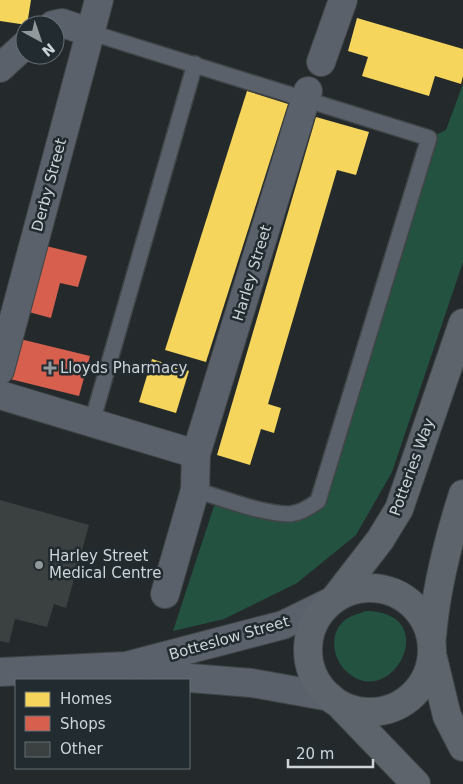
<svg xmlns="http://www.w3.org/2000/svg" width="463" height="784" viewBox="0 0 463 784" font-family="'DejaVu Sans',sans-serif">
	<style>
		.green { fill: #235340 }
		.homes { fill: #f6d55c }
		.shops { fill: #d6604d }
		.building { fill: #3b4041 }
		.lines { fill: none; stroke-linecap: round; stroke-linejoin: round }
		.service-casing { stroke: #404547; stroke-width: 18 }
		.minor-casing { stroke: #404547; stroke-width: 30 }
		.tertiary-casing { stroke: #404547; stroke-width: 30 }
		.trunk-casing { stroke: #404547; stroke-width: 30 }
		.service { stroke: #5a616a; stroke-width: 15 }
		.minor { stroke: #5a616a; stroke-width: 28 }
		.tertiary { stroke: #5a616a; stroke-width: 28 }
		.trunk { stroke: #5d646c; stroke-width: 28 }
		.poi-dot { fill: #92999c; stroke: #212b30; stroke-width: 2 }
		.labels { text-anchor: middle; stroke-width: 5; stroke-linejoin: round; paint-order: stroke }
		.street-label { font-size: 15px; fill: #ced5d8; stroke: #212b30 }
		.poi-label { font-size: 15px; fill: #ced5d8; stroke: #212b30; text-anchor: start }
	</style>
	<rect width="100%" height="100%" fill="#242a2c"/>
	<g class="green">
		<path d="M 463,84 L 463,262 L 392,472 L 356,535 L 297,583 L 224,619 L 173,631 L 217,497 L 269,511 L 318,501 L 429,138 L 446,130 Z"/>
		<path d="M 366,611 C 445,612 391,714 346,671 C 332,658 328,630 348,618 C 353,615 360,613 366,611 Z"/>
	</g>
	<g class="homes">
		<path d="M 0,0 L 31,0 L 27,25 L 0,21 Z"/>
		<path d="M 357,18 L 463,49 L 463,76 L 461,84 L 435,76 L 429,96 L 362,76 L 368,57 L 348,51 Z"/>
		<path d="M 247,91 L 288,104 L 206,362 L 165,350 Z"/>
		<path d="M 316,117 L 369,132 L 356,175 L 337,170 L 268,404 L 281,408 L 274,433 L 261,429 L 250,465 L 217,455 Z"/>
		<path d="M 152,359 L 189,371 L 176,413 L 139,402 Z"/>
	</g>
	<g class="shops">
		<path d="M 42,245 L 87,256 L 78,287 L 60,283 L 51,318 L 25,311 Z"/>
		<path d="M 20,339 L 90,356 L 79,396 L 10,379 Z"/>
	</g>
	<path class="building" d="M 0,500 L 89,525 L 66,608 L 54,604 L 47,627 L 15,619 L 9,643 L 0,641 Z"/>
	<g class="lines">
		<g class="service-casing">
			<g id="service">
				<path d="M 89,32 L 429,138 L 318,501 C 310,507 301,513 290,514 C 261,514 223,498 195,490"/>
				<path d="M 92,422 L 195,64"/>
			</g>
		</g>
		<g class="minor-casing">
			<g id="minor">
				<path d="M 53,25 L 62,23 L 89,32"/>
				<path d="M 321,62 L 343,0"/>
				<path d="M 0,68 L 25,45"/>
				<path d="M 0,370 L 99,0"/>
				<path d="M 0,395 L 196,454"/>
				<path d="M 165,594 L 195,490 L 196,454 L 308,91"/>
			</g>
		</g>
		<g class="tertiary-casing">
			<g id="tertiary">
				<path d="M 134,667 L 190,678 L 252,683 L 330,697"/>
				<path d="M 0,672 L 126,666 L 283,625 L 330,602"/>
			</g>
		</g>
		<g class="trunk-casing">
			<g id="trunk">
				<circle cx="370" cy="650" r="62"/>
				<path d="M 336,597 L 380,540 L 399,509 L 463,323"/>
				<path d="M 432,636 C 436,587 448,541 463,494"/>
				<path d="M 433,658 L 447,716 L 463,747"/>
				<path d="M 342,707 L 416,784"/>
			</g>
		</g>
		<use href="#service" class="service"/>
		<use href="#minor" class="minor"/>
		<use href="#tertiary" class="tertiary"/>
		<use href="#trunk" class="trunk"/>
	</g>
	<g class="poi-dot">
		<path d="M47.5 360.5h5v5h5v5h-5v5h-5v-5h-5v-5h5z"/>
		<circle cx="39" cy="565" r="5"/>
	</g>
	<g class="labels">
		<g class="street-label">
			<text transform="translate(49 185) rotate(-75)" y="5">Derby Street</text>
			<text transform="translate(252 273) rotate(-73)" y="5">Harley Street</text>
			<text transform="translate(412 467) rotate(-70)" y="5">Potteries Way</text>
			<text transform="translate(229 638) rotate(-16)" y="5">Botteslow Street</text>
		</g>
		<g class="poi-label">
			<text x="60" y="373">Lloyds Pharmacy</text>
			<text x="49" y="561">Harley Street<tspan x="49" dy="17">Medical Centre</tspan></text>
		</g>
	</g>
	<rect x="15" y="679" width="175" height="90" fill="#212b30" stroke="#666f73"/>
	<rect x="25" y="692" width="25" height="15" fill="#f6d55c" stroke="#666f73"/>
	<text x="60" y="704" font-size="15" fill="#ced5d8">Homes</text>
	<rect x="25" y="716" width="25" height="15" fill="#d6604d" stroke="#666f73"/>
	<text x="60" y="729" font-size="15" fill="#ced5d8">Shops</text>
	<rect x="25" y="742" width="25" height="15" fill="#3b4041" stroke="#666f73"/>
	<text x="60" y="754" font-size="15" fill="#ced5d8">Other</text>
	<g transform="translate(40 40) rotate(140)"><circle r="24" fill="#212b30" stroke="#666f73"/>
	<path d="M0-4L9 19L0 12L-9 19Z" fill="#92999c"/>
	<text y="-8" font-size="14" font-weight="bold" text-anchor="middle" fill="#ced5d8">N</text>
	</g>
	<path d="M288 759v8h85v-8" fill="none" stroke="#ced5d8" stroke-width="2.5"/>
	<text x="296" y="759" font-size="15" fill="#ced5d8" stroke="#212b30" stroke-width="4" paint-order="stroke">20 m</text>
</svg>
